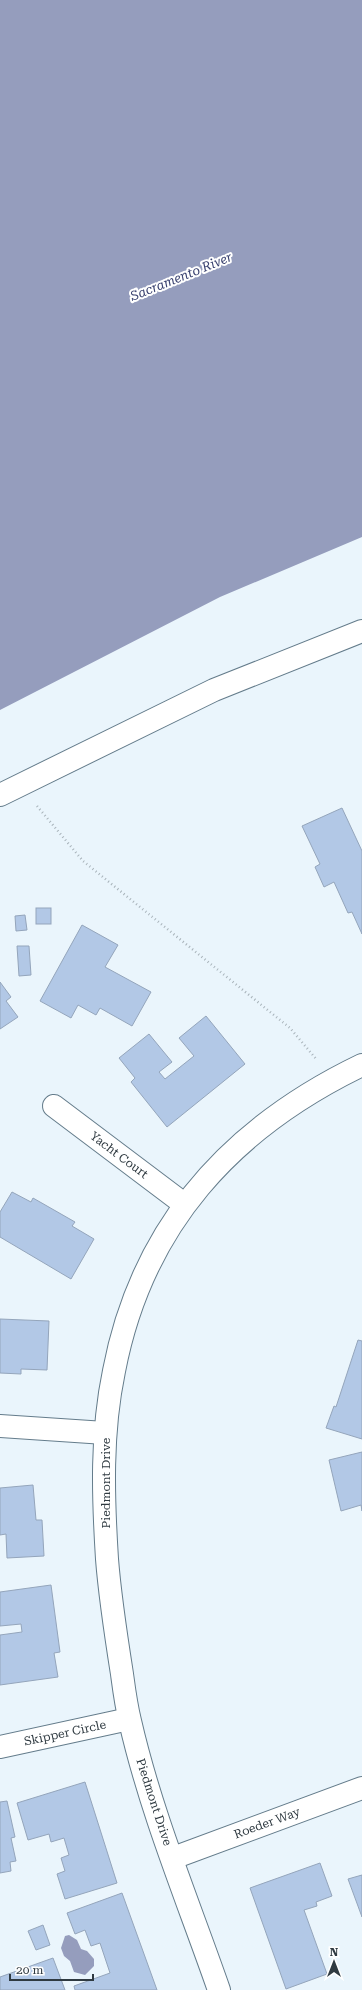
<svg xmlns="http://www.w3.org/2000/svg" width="362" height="1990" viewBox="0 0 362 1990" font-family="'Roboto Serif',serif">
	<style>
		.water { fill: #959dbd }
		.building { fill: #b2c8e6; stroke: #94a5bb }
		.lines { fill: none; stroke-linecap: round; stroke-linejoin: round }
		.minor-casing { stroke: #647c8b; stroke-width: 24 }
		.path { stroke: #a8b3ba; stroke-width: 2.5; stroke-dasharray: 1 3; stroke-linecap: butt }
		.minor { stroke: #fff; stroke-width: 22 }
		.labels { text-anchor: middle; stroke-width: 4; stroke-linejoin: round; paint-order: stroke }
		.street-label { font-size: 12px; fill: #2f3a41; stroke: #fff }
		.water-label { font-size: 13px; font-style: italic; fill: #39416f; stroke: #fff }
	</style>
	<rect width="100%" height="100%" fill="#eaf5fc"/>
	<g class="water">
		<path d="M 0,0 L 362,0 L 362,537 L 220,597 L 0,710 Z"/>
		<path d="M 69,1935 L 77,1940 L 81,1949 L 87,1951 L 94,1959 L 94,1966 L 85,1975 L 74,1972 L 70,1961 L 64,1956 L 61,1948 L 65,1936 Z"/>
	</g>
	<g class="building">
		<path d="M 342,808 L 362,851 L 362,934 L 352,912 L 348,913 L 334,882 L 324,887 L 315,867 L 320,864 L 302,826 Z"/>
		<rect x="36" y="908" width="15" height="16"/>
		<path d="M 25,915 L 27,930 L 16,931 L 15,916 Z"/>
		<path d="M 82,925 L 118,945 L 105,967 L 151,992 L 132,1026 L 100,1008 L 96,1015 L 78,1005 L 71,1018 L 40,1001 Z"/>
		<path d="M 17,946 L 29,946 L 31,975 L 19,976 Z"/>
		<path d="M 0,982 L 11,997 L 6,1001 L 18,1017 L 0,1029 Z"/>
		<path d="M 206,1016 L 245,1064 L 167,1127 L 131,1082 L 135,1078 L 119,1058 L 149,1034 L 172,1062 L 159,1072 L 165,1079 L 194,1056 L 179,1038 Z"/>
		<path d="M 12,1192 L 31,1202 L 33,1198 L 75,1222 L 72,1226 L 94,1239 L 71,1279 L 0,1237 L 0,1212 Z"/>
		<path d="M 0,1319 L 49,1321 L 47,1370 L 21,1369 L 21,1374 L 0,1373 Z"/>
		<path d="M 358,1340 L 362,1341 L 362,1439 L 326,1428 L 334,1406 L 336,1407 Z"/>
		<path d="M 362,1452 L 362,1511 L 361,1505 L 341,1511 L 329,1460 Z"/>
		<path d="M 33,1485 L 36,1520 L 42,1520 L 44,1556 L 7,1558 L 6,1534 L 0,1535 L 0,1488 Z"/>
		<path d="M 51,1585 L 60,1652 L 54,1653 L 58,1677 L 0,1685 L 0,1635 L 22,1632 L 21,1624 L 0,1626 L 0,1592 Z"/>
		<path d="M 85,1782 L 117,1883 L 65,1899 L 57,1874 L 65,1871 L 61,1858 L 69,1855 L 64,1838 L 51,1842 L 49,1834 L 28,1840 L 17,1803 Z"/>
		<path d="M 7,1801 L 15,1837 L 11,1838 L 16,1861 L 10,1862 L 11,1871 L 0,1873 L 0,1802 Z"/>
		<path d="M 320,1863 L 332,1896 L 316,1902 L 317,1906 L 304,1910 L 327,1974 L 286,1989 L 250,1888 Z"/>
		<path d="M 362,1875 L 362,1917 L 348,1879 Z"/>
		<path d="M 122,1893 L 157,1990 L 75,1990 L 74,1986 L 110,1973 L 100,1943 L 91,1946 L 85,1930 L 75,1934 L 67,1913 Z"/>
		<path d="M 43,1925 L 50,1945 L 36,1950 L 28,1931 Z"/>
		<path d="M 53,1958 L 65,1990 L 0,1990 L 0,1977 Z"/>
	</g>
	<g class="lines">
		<g class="minor-casing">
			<g id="minor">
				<path d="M 0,795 L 214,690 L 362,631"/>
				<path d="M 54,1106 L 184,1204"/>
				<path d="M 0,1426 L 105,1433"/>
				<path d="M 0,1747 L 129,1719"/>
				<path d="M 173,1858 L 362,1788"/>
				<path d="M 219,1990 C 188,1901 151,1813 130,1721 C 126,1705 124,1689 122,1674 C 116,1636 110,1598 107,1559 C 103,1496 101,1433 114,1371 C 142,1225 231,1128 362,1065"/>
			</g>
		</g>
		<path class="path" d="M 37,806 L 83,861 L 290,1028 L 317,1060"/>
		<use href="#minor" class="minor"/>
	</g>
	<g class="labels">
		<g class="street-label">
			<text transform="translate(119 1155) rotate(37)" y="4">Yacht Court</text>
			<text transform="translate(106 1483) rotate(-90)" y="4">Piedmont Drive</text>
			<text transform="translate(65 1733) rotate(-12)" y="4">Skipper Circle</text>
			<text transform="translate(154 1802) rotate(72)" y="4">Piedmont Drive</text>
			<text transform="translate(267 1823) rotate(-20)" y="4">Roeder Way</text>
		</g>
		<g class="water-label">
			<text transform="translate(181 276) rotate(-22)" y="5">Sacramento River</text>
		</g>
	</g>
	<g transform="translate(334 1962)" stroke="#ffffff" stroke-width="3" paint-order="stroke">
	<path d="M0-3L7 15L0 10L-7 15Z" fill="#2f3a41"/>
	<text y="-6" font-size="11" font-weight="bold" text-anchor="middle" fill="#2f3a41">N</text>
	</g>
	<path d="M10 1974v6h83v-6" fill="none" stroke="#2f3a41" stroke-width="2"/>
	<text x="16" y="1974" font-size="12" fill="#2f3a41" stroke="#ffffff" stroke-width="3" paint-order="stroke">20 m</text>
</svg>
